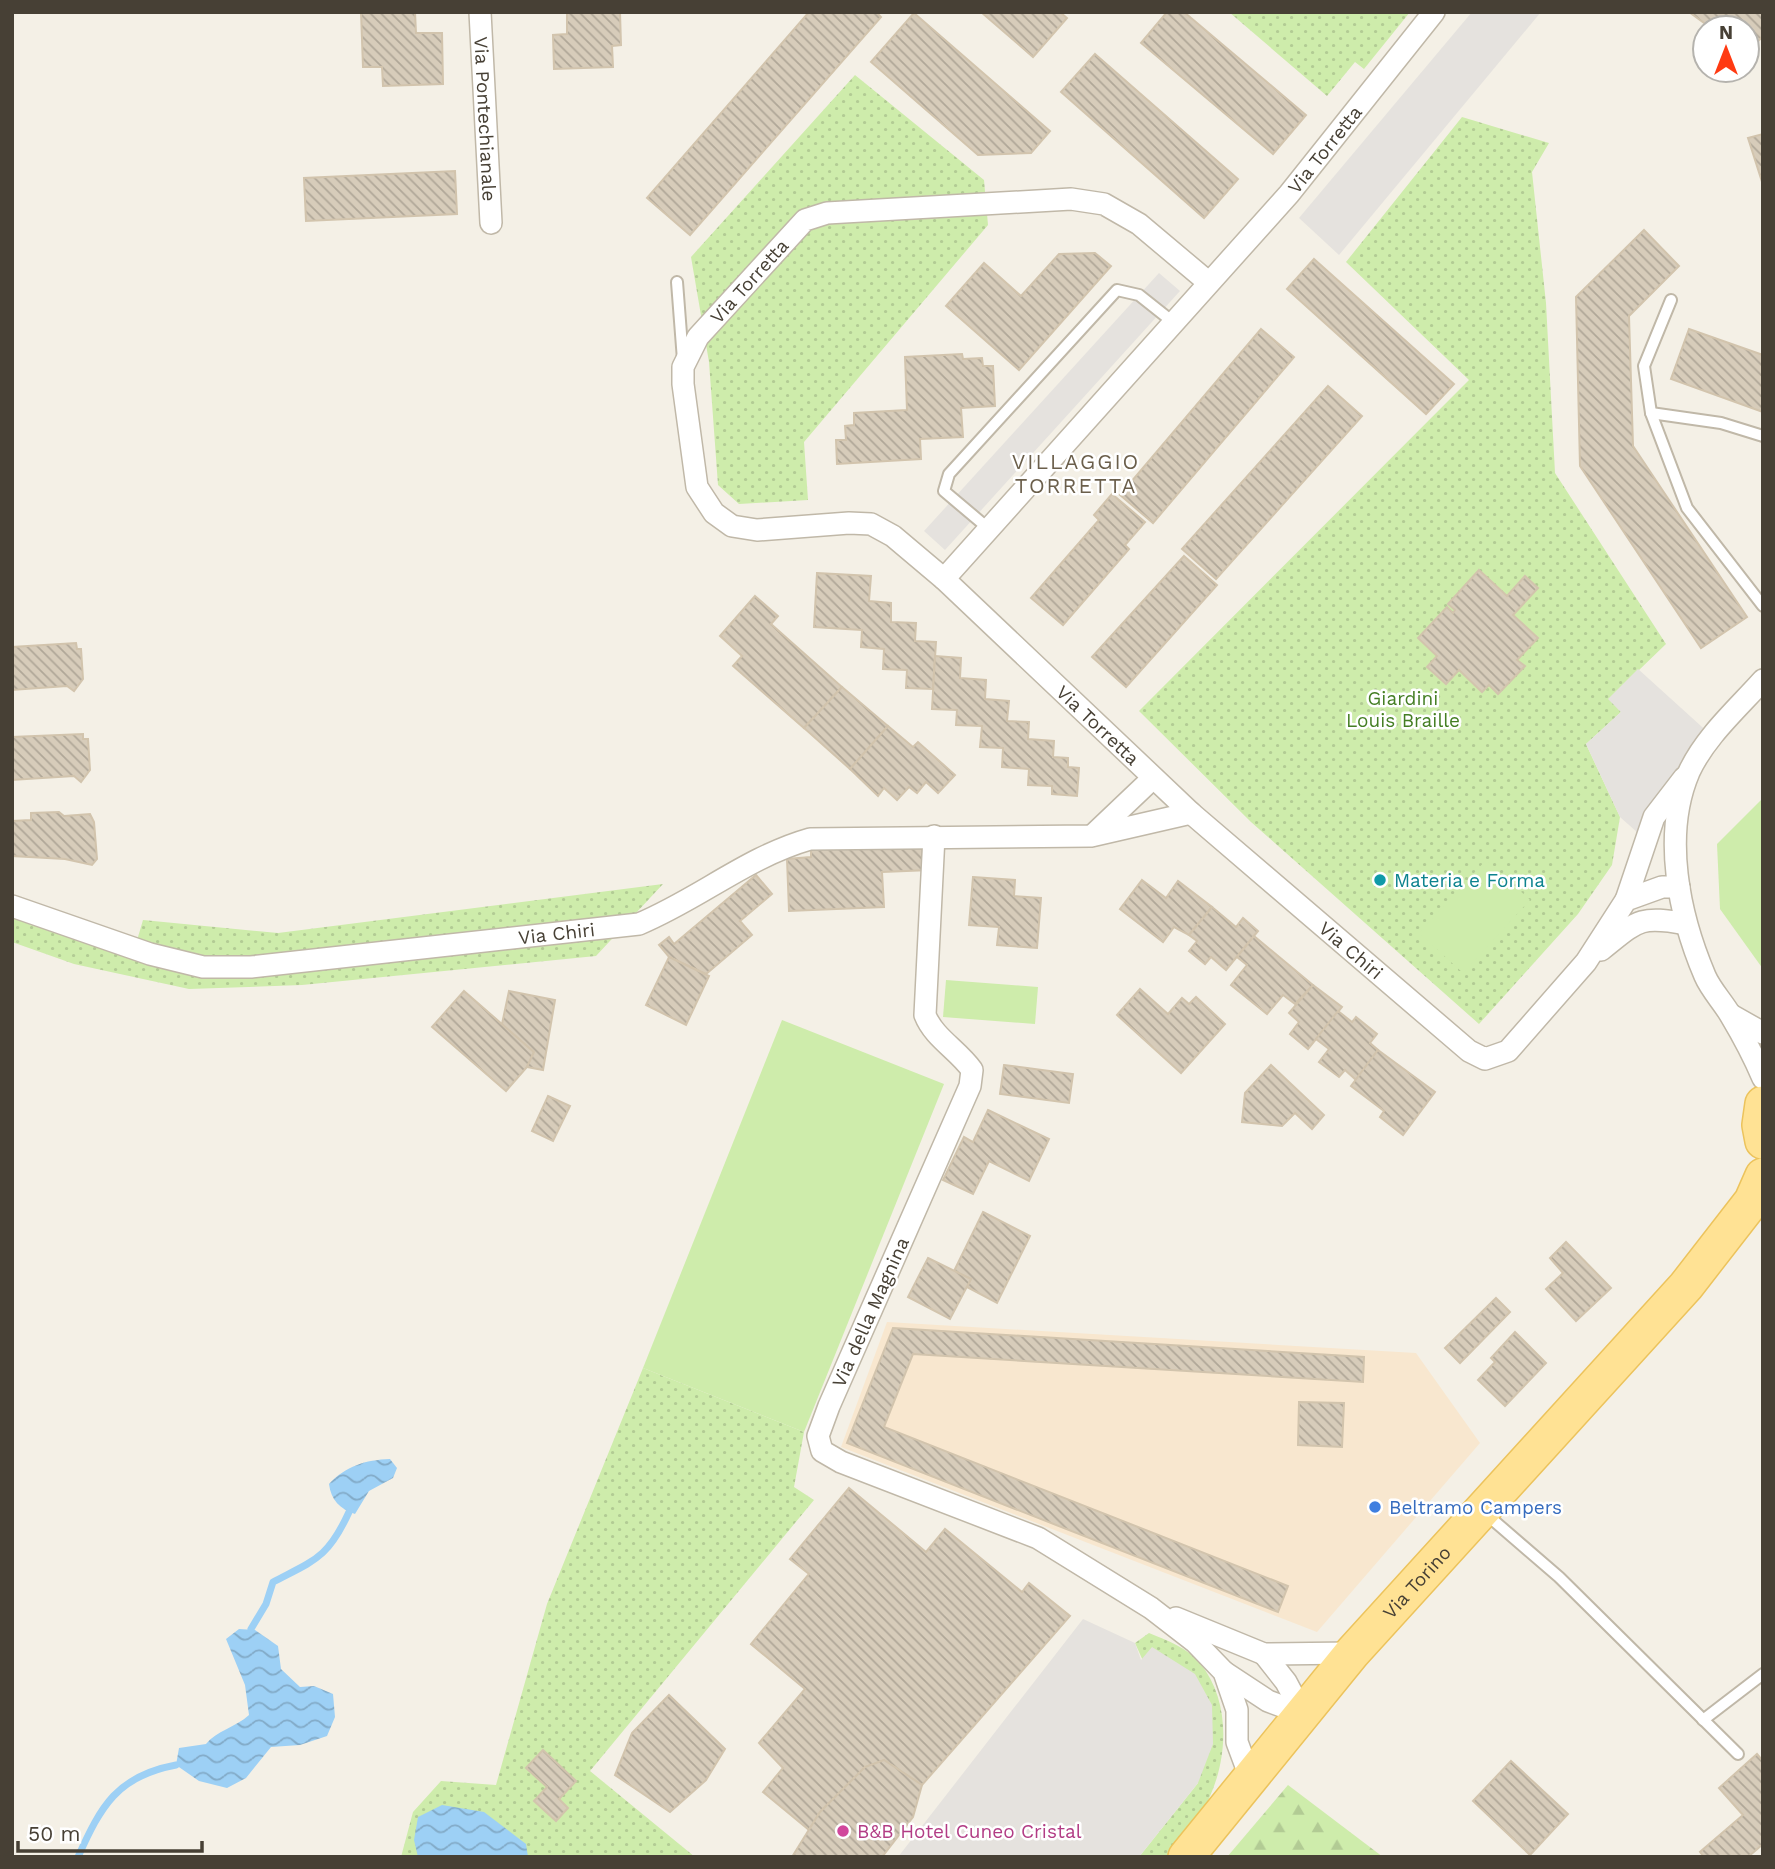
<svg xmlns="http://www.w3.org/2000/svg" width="1775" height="1869" viewBox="0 0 1775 1869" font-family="'Work Sans',sans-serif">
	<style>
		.commercial { fill: #f8e7cf }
		.grass { fill: url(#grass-dots) }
		.forest { fill: url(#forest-firs) }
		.pitch { fill: #ceecab }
		.parking { fill: #e5e2de }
		.water { fill: url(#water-waves) }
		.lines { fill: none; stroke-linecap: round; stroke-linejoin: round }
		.stream { stroke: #9dd0f5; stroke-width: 7 }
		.building { fill: url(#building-back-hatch); stroke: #d2c4ad; stroke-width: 2 }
		.lane-casing { stroke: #c0b8a8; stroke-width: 14 }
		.street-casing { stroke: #c0b8a8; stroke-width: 24 }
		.primary-casing { stroke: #ecc35c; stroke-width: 38 }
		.lane { stroke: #fff; stroke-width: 10 }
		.street { stroke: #fff; stroke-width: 21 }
		.primary { stroke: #ffe294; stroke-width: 35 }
		.culture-dot { fill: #0f9aa8; stroke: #fff; stroke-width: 2.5 }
		.shop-dot { fill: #3f7fe0; stroke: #fff; stroke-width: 2.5 }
		.hotel-dot { fill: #d1479c; stroke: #fff; stroke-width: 2.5 }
		.labels { text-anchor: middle; stroke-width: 5; stroke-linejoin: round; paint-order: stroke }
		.street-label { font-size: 19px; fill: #474035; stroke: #fff }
		.park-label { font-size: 19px; fill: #447e23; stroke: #fff }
		.culture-label { font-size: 19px; fill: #0d838f; stroke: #fff; text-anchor: start }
		.shop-label { font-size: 19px; fill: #366cbe; stroke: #fff; text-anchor: start }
		.hotel-label { font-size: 19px; fill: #b23c85; stroke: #fff; text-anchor: start }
		.neighbourhood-label { font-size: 21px; letter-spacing: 2px; fill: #6b5f4b; stroke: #fff }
	</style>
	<defs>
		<pattern id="grass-dots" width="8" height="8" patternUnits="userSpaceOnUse" patternTransform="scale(1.75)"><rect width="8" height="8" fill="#ceecab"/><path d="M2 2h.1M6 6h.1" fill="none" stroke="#b2cb94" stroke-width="1.8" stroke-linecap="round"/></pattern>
		<pattern id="forest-firs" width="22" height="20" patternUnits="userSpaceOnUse" patternTransform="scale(1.75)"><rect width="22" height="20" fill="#ceecab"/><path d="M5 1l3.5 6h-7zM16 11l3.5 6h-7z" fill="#b2cb94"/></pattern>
		<pattern id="water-waves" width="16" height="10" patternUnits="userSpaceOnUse" patternTransform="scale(1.75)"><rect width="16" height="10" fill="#9dd0f5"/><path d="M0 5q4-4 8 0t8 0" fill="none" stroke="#82aac7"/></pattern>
		<pattern id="building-back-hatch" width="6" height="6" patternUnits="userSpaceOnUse" patternTransform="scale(1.75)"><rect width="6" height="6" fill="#d7ccba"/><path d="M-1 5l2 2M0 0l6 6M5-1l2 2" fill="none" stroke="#b0a798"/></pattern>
	</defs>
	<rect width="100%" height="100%" fill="#f4f0e6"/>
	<path class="commercial" d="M 887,1322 L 1416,1353 L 1480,1443 L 1317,1632 L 841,1447 Z"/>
	<g class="grass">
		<path d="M 1229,12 L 1410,12 L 1364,69 L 1355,62 L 1327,96 Z"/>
		<path d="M 855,75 L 984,180 L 988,225 L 804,442 L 808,500 L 739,504 L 718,485 L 709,362 L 691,257 Z"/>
		<path d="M 1462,117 L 1549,143 L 1532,172 L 1546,303 L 1555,473 L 1666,644 L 1609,699 L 1621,712 L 1586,744 L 1620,817 L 1612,865 L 1578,914 L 1479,1024 L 1251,822 L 1139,711 L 1469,380 L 1346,262 Z"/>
		<path d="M 663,884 L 596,956 L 302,985 L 189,989 L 74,964 L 12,942 L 12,914 L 133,954 L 143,920 L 278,933 Z"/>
		<path d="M 643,1368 L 804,1432 L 794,1487 L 814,1500 L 590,1771 L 695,1857 L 401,1857 L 413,1812 L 441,1781 L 496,1785 L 547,1604 Z"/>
		<path d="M 1149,1633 C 1166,1640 1188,1648 1200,1663 C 1234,1705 1228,1771 1200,1815 C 1191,1830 1178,1843 1166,1857 L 1139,1857 L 1198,1783 L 1135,1643 Z"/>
	</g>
	<path class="forest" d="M 1288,1785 L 1383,1857 L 1227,1857 Z"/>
	<g class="pitch">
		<path d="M 1763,798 L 1763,969 L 1720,909 L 1717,844 Z"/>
		<path d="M 1486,860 L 1530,900 L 1463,973 L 1419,933 Z"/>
		<path d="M 946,980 L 1038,987 L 1035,1024 L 943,1017 Z"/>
		<path d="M 782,1020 L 944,1084 L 804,1432 L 643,1368 Z"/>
	</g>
	<g class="parking">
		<path d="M 1472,12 L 1541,12 L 1339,255 L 1299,218 Z"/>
		<path d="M 1159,273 L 1180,291 L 945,550 L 924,531 Z"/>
		<path d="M 1638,669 L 1712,736 L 1646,840 L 1620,817 L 1586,744 L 1621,712 L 1608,699 Z"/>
		<path d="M 1083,1619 L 1135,1643 L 1141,1660 L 1152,1647 L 1195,1674 L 1212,1705 L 1213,1744 L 1198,1783 L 1139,1857 L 898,1857 Z"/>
	</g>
	<g class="water">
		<path d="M 390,1459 L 397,1468 L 393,1478 L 369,1491 L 355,1514 C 340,1509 331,1500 329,1484 C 346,1466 365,1460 390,1459 Z"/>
		<path d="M 239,1629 L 255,1630 L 278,1646 L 281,1669 L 300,1687 L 314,1686 L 333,1694 L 335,1717 L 327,1736 L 300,1745 L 271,1747 L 246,1778 L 227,1788 L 199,1781 L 176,1765 L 179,1748 L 206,1744 C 216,1731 236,1727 249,1715 L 245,1685 L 226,1639 Z"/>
		<path d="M 442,1805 L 484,1812 L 526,1844 L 528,1857 L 418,1857 L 414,1840 L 418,1817 Z"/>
	</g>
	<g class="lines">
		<g class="stream">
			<path d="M 251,1629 L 266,1604 L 273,1582 C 315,1560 328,1558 349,1512"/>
			<path d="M 78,1857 C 101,1806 117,1776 176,1765"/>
		</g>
	</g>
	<g class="building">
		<path d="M 361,12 L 415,12 L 416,33 L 442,33 L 443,84 L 383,86 L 382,67 L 363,67 Z"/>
		<path d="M 567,12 L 620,12 L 621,45 L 612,46 L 613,67 L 554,69 L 553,35 L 567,34 Z"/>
		<path d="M 809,12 L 876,12 L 881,17 L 690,235 L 647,198 Z"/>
		<path d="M 981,12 L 1060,12 L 1067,18 L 1033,57 Z"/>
		<path d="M 1167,12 L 1184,12 L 1306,115 L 1273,154 L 1141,43 Z"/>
		<path d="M 1689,12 L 1763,12 L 1763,36 L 1747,53 L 1747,28 L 1711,28 Z"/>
		<path d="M 914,13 L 1050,131 L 1031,153 L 978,155 L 871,62 Z"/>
		<path d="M 1095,54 L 1238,179 L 1204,218 L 1061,92 Z"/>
		<path d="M 1763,134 L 1763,185 L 1748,138 Z"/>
		<path d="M 455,171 L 457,214 L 306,221 L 304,178 Z"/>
		<path d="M 1644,230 L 1679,266 L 1629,316 L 1633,446 L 1747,617 L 1701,648 L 1580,466 L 1576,297 Z"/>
		<path d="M 1095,253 L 1111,266 L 1019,370 L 946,306 L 984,263 L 1021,296 L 1059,254 Z"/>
		<path d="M 1314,259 L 1454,384 L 1426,414 L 1287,289 Z"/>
		<path d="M 1261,329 L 1294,357 L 1153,523 L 1120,495 Z"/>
		<path d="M 1689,329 L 1763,355 L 1763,412 L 1671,379 Z"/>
		<path d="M 962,354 L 963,359 L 982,358 L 983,366 L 993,366 L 995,406 L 961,408 L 963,437 L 920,439 L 921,459 L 837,464 L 836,440 L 846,440 L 845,426 L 854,425 L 854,413 L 907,410 L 905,357 Z"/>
		<path d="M 1328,386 L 1362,416 L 1216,579 L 1182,549 Z"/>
		<path d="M 1112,494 L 1145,522 L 1125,545 L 1129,549 L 1063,625 L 1031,598 L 1099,520 L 1094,515 Z"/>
		<path d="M 1184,556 L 1217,585 L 1126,687 L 1092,657 Z"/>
		<path d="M 1479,570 L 1507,596 L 1525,576 L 1538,588 L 1513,615 L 1538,638 L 1517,660 L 1525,666 L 1498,694 L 1489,685 L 1482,692 L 1459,670 L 1446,684 L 1427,667 L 1437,656 L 1418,638 L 1447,607 L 1453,613 L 1455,610 L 1448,604 Z"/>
		<path d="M 817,573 L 871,576 L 869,601 L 891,603 L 891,622 L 916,623 L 915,641 L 936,642 L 933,689 L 906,688 L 907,670 L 883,669 L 884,649 L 861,647 L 862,630 L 814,627 Z"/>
		<path d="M 755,596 L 778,616 L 771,624 L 842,687 L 804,728 L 733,666 L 742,656 L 720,636 Z"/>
		<path d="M 76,643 L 77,649 L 81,649 L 83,679 L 74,691 L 67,686 L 12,690 L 12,647 Z"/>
		<path d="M 935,656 L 961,658 L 960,678 L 986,680 L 985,699 L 1009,701 L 1007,721 L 1029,722 L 1028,739 L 1054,741 L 1053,757 L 1068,758 L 1068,767 L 1079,768 L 1077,796 L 1052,794 L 1052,786 L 1028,785 L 1029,769 L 1002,767 L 1003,748 L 980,747 L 982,726 L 956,725 L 957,710 L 932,709 Z"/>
		<path d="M 842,687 L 888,726 L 850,769 L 804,728 Z"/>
		<path d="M 888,726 L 913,747 L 918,742 L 955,775 L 938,793 L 926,782 L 917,793 L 909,787 L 897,800 L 884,788 L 878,796 L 850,769 Z"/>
		<path d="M 83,734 L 83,739 L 88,739 L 90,770 L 81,782 L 74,776 L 12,780 L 12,737 Z"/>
		<path d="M 59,812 L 64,816 L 90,814 L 94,822 L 97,859 L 92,865 L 65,859 L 12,856 L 12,821 L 31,820 L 31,813 Z"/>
		<path d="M 929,845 L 930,870 L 882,872 L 884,907 L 789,911 L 787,859 L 811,857 L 811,849 Z"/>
		<path d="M 756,875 L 772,894 L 740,921 L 752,935 L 706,974 L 669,957 L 659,945 L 669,937 L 674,944 Z"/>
		<path d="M 973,877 L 1015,880 L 1014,896 L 1041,898 L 1037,948 L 997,945 L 999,927 L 969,925 Z"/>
		<path d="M 1142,880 L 1166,898 L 1178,881 L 1212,907 L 1189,935 L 1174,927 L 1163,942 L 1120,909 Z"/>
		<path d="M 1212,907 L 1236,927 L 1243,918 L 1258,931 L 1226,970 L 1211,957 L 1205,964 L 1189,951 L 1197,941 L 1189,935 Z"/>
		<path d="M 1254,936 L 1313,985 L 1295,1004 L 1283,995 L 1267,1014 L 1231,985 L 1247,965 L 1237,957 Z"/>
		<path d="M 669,957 L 709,976 L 686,1025 L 646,1005 Z"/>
		<path d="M 1313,985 L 1342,1007 L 1308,1049 L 1290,1034 L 1299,1022 L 1289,1013 Z"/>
		<path d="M 1140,989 L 1168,1014 L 1182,998 L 1189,1004 L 1196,997 L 1225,1024 L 1181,1073 L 1117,1015 Z"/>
		<path d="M 464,991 L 534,1052 L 527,1067 L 506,1091 L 432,1027 Z"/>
		<path d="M 509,991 L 555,1000 L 543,1070 L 527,1067 L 534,1052 L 502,1024 Z"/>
		<path d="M 1338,1011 L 1352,1022 L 1356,1017 L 1377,1034 L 1370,1043 L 1378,1050 L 1356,1080 L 1345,1070 L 1339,1077 L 1319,1062 L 1329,1049 L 1316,1039 Z"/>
		<path d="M 1378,1050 L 1435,1092 L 1403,1135 L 1380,1117 L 1384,1111 L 1351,1086 Z"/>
		<path d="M 1004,1065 L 1073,1074 L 1069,1103 L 1000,1094 Z"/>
		<path d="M 1271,1065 L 1324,1115 L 1312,1129 L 1295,1113 L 1282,1126 L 1242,1122 L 1245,1093 Z"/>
		<path d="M 548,1096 L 570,1106 L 553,1141 L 532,1131 Z"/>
		<path d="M 988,1110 L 1049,1139 L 1029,1181 L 989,1161 L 973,1194 L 943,1180 L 964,1137 L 973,1142 Z"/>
		<path d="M 983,1212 L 1030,1236 L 997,1303 L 967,1287 L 971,1279 L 954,1271 Z"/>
		<path d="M 1566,1242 L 1611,1288 L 1576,1321 L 1546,1289 L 1563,1273 L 1550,1258 Z"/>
		<path d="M 928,1258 L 971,1279 L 950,1319 L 908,1297 Z"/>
		<path d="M 1496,1298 L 1510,1312 L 1460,1363 L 1445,1348 Z"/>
		<path d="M 893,1328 L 1364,1357 L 1363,1382 L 913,1354 L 884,1427 L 1288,1586 L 1278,1612 L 847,1443 Z"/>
		<path d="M 1515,1332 L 1546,1363 L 1505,1406 L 1478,1380 L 1495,1362 L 1491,1358 Z"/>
		<path d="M 1299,1402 L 1344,1403 L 1342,1447 L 1298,1445 Z"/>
		<path d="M 849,1488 L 926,1552 L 945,1529 L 1022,1592 L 1029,1583 L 1070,1616 L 922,1785 L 884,1760 L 865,1767 L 820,1812 L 809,1830 L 763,1792 L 783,1768 L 759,1743 L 805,1689 L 751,1644 L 809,1574 L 790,1559 Z"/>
		<path d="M 669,1695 L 725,1749 L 706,1780 L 670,1812 L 615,1775 L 632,1733 Z"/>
		<path d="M 543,1750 L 576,1781 L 559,1799 L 568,1808 L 556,1821 L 534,1801 L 547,1787 L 526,1768 Z"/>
		<path d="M 1757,1754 L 1763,1761 L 1763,1844 L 1748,1857 L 1704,1857 L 1700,1852 L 1743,1815 L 1719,1788 Z"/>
		<path d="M 884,1760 L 922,1785 L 913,1817 L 882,1857 L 792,1857 L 820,1812 L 865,1767 Z"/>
		<path d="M 1511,1761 L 1568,1814 L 1530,1855 L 1473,1801 Z"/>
	</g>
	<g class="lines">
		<g class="lane-casing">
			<g id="lane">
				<path d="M 677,282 L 683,360"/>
				<path d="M 1671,300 L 1644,366 L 1651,413 L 1687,508 L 1763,606"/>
				<path d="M 1651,413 L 1721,423 L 1763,436"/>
				<path d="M 989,529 L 944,491 L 949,474 L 1117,290 L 1139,295 L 1173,322"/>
				<path d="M 1486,1514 L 1559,1577 L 1738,1754"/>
				<path d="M 1703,1720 L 1763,1674"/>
			</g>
		</g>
		<g class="street-casing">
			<g id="street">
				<path id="s1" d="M 480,12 L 491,223"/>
				<path id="s2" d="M 1208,282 L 1139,224 L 1104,204 L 1071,199 L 827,213 L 805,220 L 698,337 L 683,367 L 683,384 L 697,487 L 714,513 L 732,526 L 757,530 L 849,523 L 871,524 L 893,536 L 944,579 L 1191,813 L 1469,1051 L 1485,1059 L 1508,1051 L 1586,962 L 1626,900 L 1662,887 L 1679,887"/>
				<path id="s3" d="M 944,579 L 1289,194 L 1434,12"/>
				<path d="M 1763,680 C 1738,708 1705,737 1689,772 C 1662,835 1679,915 1705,976 C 1711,990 1723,1002 1731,1016 C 1743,1036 1754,1057 1763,1078"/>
				<path d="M 1093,835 L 1153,778"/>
				<path d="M 934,836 L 925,1015 C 934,1038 958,1050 972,1070 L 970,1086 L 829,1406 L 818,1436 L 822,1451 L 841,1462 L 1038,1538 L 1151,1608 L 1195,1642 L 1224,1672 L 1237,1710 L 1237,1742 L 1250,1777"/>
				<path d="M 1626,900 L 1654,817 L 1684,778"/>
				<path id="s4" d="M 12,906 L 150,954 L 203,967 L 251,967 L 639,924 C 699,899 747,857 810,839 L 1091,836 L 1191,813"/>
				<path d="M 1601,950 C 1637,921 1639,915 1686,924"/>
				<path d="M 1731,1015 L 1763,1033"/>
				<path d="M 1176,1618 L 1264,1654 L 1352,1653"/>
				<path d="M 1264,1654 L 1286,1682 L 1303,1714"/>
				<path d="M 1224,1672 L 1268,1701 L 1303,1714"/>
			</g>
		</g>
		<g class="primary-casing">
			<g id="primary">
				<path d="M 1763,1104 L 1760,1125 L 1763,1141"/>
				<path id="s5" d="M 1186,1857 L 1352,1653 L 1686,1286 L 1752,1201 L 1763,1176"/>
			</g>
		</g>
		<use href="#lane" class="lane"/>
		<use href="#street" class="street"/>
		<use href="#primary" class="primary"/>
	</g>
	<circle class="culture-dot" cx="1380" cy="880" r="7"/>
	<circle class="shop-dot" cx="1375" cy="1507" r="7"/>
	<circle class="hotel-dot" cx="843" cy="1831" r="7"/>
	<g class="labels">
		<g class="street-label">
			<text dy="7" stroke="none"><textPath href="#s1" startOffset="107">Via Pontechianale</textPath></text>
			<text dy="7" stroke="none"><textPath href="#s3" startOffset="574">Via Torretta</textPath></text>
			<text transform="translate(749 281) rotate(-48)" y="7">Via Torretta</text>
			<text dy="7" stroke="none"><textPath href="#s2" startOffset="1241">Via Torretta</textPath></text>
			<text dy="7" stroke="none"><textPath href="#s4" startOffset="556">Via Chiri</textPath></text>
			<text dy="7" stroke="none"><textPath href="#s2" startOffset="1580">Via Chiri</textPath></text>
			<text transform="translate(870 1312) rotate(-66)" y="7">Via della Magnina</text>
			<text dy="7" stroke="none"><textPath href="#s5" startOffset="359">Via Torino</textPath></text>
		</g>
		<g class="park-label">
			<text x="1403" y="705">Giardini<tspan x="1403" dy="22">Louis Braille</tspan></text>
		</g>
		<g class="culture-label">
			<text x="1394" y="887">Materia e Forma</text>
		</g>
		<g class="shop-label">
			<text x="1389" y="1514">Beltramo Campers</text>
		</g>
		<g class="hotel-label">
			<text x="857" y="1838">B&amp;B Hotel Cuneo Cristal</text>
		</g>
		<g class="neighbourhood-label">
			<text x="1076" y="469">VILLAGGIO<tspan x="1076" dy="24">TORRETTA</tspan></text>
		</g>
	</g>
	<rect width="1775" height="1869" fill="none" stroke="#474035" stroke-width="28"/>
	<g transform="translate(1726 49)"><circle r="33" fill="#ffffff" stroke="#b5b3ae" stroke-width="2"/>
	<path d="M0-5L12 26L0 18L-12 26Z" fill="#ff3a12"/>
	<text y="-10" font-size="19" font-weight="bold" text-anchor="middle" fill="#474035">N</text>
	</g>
	<path d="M18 1841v10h184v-10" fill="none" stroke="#474035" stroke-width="3.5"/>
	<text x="28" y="1841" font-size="21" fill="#474035" stroke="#ffffff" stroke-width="5" paint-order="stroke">50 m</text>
</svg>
